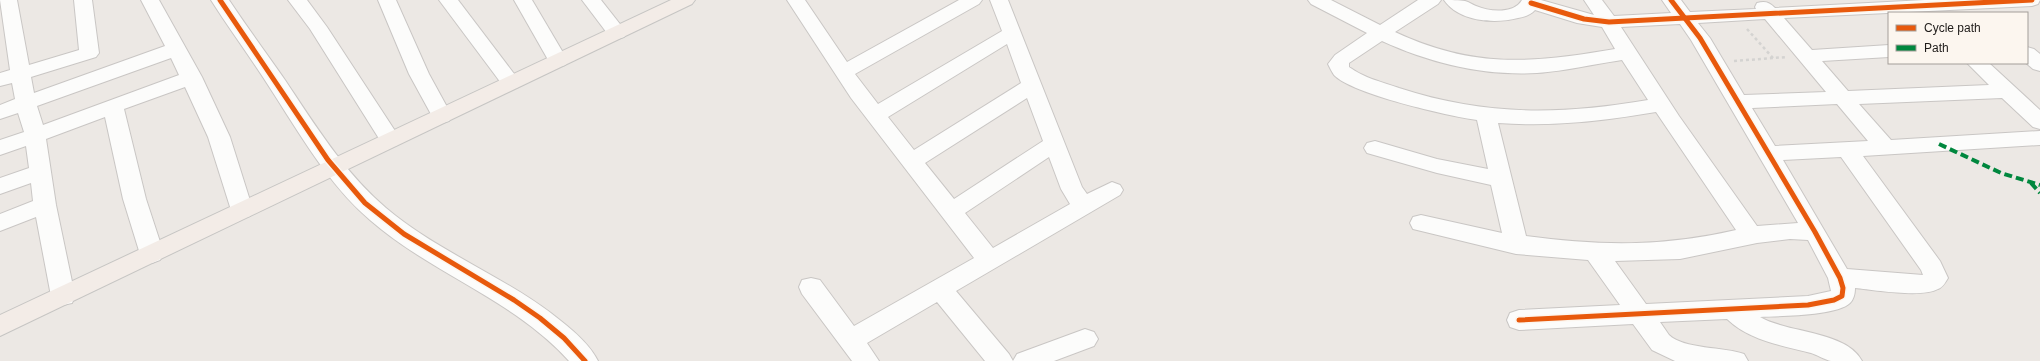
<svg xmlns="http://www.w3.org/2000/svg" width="2040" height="361" viewBox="0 0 2040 361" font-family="Helvetica,sans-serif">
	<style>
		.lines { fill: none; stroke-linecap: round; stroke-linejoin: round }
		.minor-casing { stroke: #c9c6c4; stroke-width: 2 }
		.major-casing { stroke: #c6c5c3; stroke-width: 2 }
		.path { stroke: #d4d3d1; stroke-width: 2.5; stroke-dasharray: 3 3; stroke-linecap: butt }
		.minor { fill: #fcfcfb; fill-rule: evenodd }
		.major { fill: #f3ece7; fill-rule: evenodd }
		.quiet { stroke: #00873e; stroke-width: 4; stroke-dasharray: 8 4; stroke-linecap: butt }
		.cycleway-casing { stroke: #fcf6ef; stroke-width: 8 }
		.cycleway { stroke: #e8590c; stroke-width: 5 }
	</style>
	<rect width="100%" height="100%" fill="#ece8e4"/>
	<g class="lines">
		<g class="minor-casing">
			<g id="minor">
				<path d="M 0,0 L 17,0 L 29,65 L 79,50 L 74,0 L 92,0 L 99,53 L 96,57 L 31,77 L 34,93 L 165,46 L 141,0 L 159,0 L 202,77 L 230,137 L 253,210 L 250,216 L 242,218 L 234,216 L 231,210 L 208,137 L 185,87 L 124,109 L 146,199 L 164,254 L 160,260 L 152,263 L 144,260 L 140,254 L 123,199 L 105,117 L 46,139 L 56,205 L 75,296 L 72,303 L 63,305 L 54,303 L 51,296 L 36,217 L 0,231 L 0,214 L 33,201 L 31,183 L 0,194 L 0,178 L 29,168 L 26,146 L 0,155 L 0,140 L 24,132 L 18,113 L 0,119 L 0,105 L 15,99 L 12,83 L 0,86 L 0,73 L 10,70 ZM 171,58 L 179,75 L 43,125 L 37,106 Z"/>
				<path d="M 211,0 L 229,0 C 247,27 266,53 285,80 C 315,125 344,172 386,208 C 439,253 507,277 561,321 C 575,332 590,345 598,361 L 569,361 C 513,299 432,274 370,220 C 328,184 300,134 270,88 C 251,58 230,30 211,0 Z"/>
				<path d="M 288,0 L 307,0 L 327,27 L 401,140 L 397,145 L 390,147 L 383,145 L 310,29 Z"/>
				<path d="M 378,0 L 396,0 L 429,74 L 452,116 L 449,121 L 442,123 L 435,121 L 432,116 L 409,74 Z"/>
				<path d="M 439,0 L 458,0 L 518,79 L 521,83 L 518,87 L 511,89 L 504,87 Z"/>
				<path d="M 514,0 L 532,0 L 568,61 L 565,65 L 558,67 L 551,65 Z"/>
				<path d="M 582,0 L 601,0 L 627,33 L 624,37 L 617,39 L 610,37 Z"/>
				<path d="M 787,0 L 805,0 L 847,62 L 959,0 L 982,0 L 979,4 L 855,74 L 878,104 L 1002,31 L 990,0 L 1008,0 L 1082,187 L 1087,194 L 1112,182 L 1120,185 L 1123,190 L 1120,195 L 956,291 L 1009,354 L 1013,361 L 985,361 L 937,302 L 867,343 L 879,361 L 852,361 L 802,294 L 799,287 L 802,280 L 811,278 L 820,280 L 854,326 L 974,258 L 851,98 ZM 1007,44 L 1021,83 L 914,150 L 888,117 ZM 1027,98 L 1043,141 L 954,199 L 925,163 ZM 1049,157 L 1061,189 L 1070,204 L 993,248 L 965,213 Z"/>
				<path d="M 1308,0 L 1331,0 L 1380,25 L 1418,0 L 1441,0 L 1438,4 L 1395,32 C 1474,69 1532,63 1615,49 L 1602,27 L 1577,23 L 1535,10 C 1531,15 1524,17 1518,18 C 1495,24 1459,22 1444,0 C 1450,0 1460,0 1465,1 C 1469,2 1473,5 1476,6 C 1490,12 1514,14 1522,0 L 1541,0 L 1594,15 L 1584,0 L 1602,0 L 1614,16 L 1671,13 L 1662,0 L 1681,0 L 1690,12 L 1756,9 L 1755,7 L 1757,3 C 1765,1 1769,2 1775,8 L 1925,0 L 2040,0 L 2038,4 L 2032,6 L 1784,18 L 1812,50 L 1889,45 L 1889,57 L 1822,61 L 1848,91 L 1989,85 L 1967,63 L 1989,63 L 2040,110 L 2040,129 L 2033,127 L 2002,98 L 1859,104 L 1891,140 L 2040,131 L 2040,145 L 1863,156 L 1940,261 L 1948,278 C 1945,283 1943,287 1938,289 C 1922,298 1874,290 1855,288 C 1855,293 1854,299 1850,303 C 1837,316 1779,316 1760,317 C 1787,333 1847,331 1862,361 C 1852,361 1841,361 1831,361 C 1825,360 1818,355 1811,353 C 1781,345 1750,341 1727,319 L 1660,322 C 1663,326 1666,331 1669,335 C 1683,349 1725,347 1744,354 L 1748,361 L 1675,361 L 1652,350 L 1633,324 L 1519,330 L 1510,327 L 1507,320 L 1510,313 L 1519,310 L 1620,305 L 1588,260 L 1516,254 L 1413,229 L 1410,223 L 1413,217 L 1421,215 L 1502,233 L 1491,185 L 1437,173 L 1367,153 L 1364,148 L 1367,143 L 1375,141 L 1437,159 L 1488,169 L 1477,120 C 1448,116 1352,94 1334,75 C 1332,72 1330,68 1328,64 L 1335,55 L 1367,33 L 1311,4 ZM 1765,19 L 1826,92 L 1744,95 L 1710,38 L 1698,23 ZM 1680,24 L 1691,40 L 1798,223 L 1757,226 L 1679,116 L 1621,27 ZM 1382,41 C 1430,63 1484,76 1537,73 C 1566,71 1594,64 1622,60 L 1648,100 C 1560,115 1485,116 1399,88 C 1382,82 1364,78 1349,67 L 1349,63 ZM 1837,104 L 1868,141 L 1775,146 L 1752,108 ZM 1656,112 L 1736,230 C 1663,247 1600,246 1526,236 L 1498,123 C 1553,127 1602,121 1656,112 ZM 1841,157 L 1921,270 L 1923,275 L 1847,269 L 1783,160 ZM 1790,239 L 1808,240 L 1828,278 L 1831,291 L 1808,296 L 1646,304 L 1615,261 L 1680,259 L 1757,243 Z"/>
				<path d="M 2027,47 L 2034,49 L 2040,54 L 2040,71 L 2033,69 L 2026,63 Z"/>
				<path d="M 1085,329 L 1094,332 L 1098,339 L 1094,346 L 1054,361 L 1013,361 L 1017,354 Z"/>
			</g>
		</g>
		<g class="major-casing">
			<path id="major" d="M 671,0 L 695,0 L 692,4 L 0,336 L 0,315 Z"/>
		</g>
		<g class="path">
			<path d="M 1747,29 L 1773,58"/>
			<path d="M 1734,61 L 1787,57"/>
		</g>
		<use href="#minor" class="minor"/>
		<use href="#major" class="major"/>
		<g class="quiet">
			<path d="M 1939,144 L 2001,173 L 2040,185"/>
			<path d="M 2031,183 L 2040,193"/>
		</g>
		<g class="cycleway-casing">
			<g id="cycleway">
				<path d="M 220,0 L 328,160 L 365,203 L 404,234 L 514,300 L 540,318 L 564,338 L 585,361"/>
				<path d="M 1531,3 L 1584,19 L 1609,22 L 2032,0"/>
				<path d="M 1519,320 L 1808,305 L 1834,300 L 1842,296 L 1843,288 L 1840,278 L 1815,232 L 1700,38 L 1671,0"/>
			</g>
		</g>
		<use href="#cycleway" class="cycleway"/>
	</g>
	<rect x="1888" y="12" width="140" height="52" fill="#fcf6ef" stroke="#a39e99"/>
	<rect x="1896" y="25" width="20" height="6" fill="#e8590c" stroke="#a39e99"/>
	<text x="1924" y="32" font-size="12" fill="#1e1b19">Cycle path</text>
	<rect x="1896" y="45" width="20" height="6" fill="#00873e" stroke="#a39e99"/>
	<text x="1924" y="52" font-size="12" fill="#1e1b19">Path</text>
</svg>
